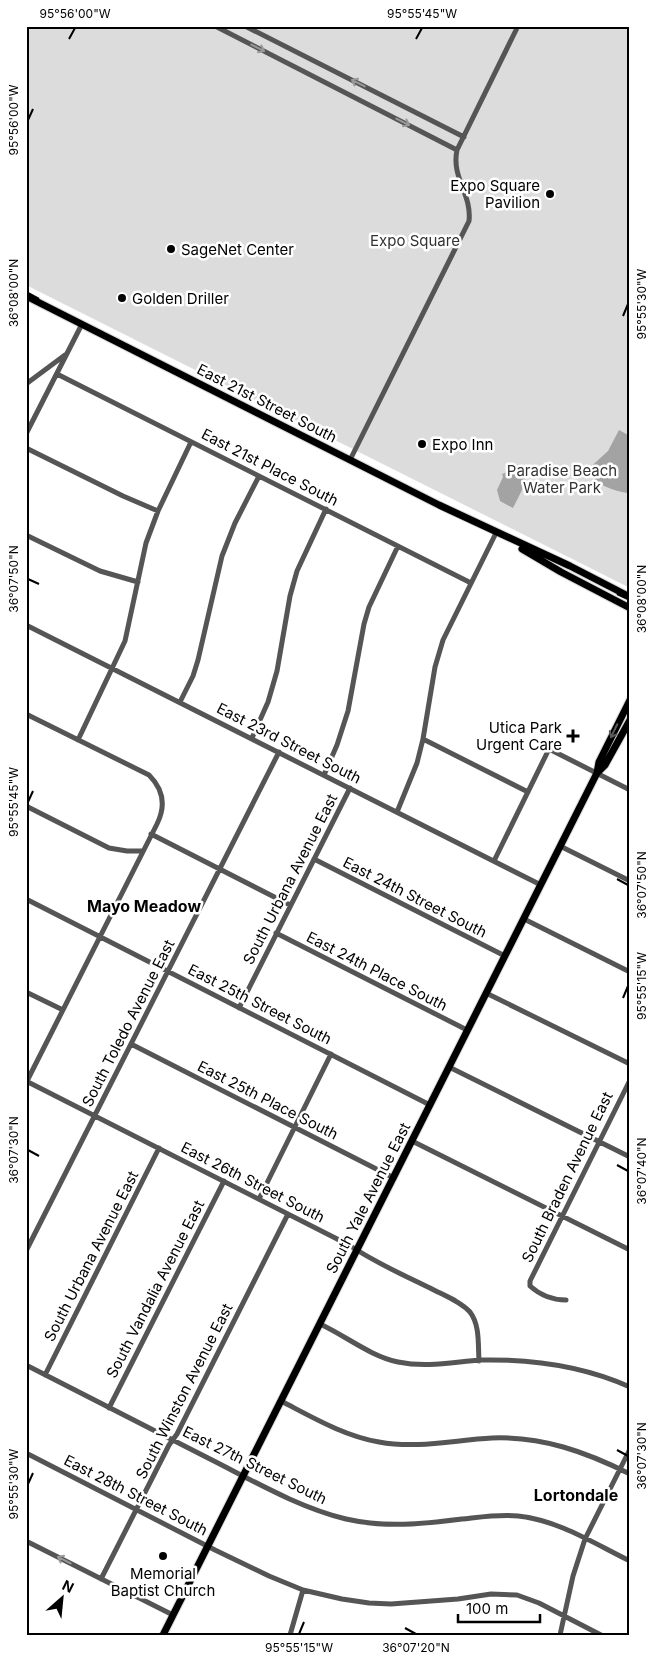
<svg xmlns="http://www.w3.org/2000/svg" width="656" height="1661" font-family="Inter,sans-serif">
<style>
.green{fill:#dcdcdc}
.water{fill:#a3a3a3}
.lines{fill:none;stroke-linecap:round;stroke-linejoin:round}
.major-casing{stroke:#dbdbdb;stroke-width:9}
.minor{stroke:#555;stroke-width:5}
.major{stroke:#000;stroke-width:7}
.oneway{stroke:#999}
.oneway2{stroke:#595959}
.ticks{fill:none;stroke:#000;stroke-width:2}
.poi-dot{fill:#000;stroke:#fff;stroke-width:2}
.labels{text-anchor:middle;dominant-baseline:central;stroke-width:5;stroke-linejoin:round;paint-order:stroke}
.poi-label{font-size:15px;fill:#000;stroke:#fff;text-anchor:start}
.park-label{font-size:15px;fill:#333;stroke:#fff}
.street-label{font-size:15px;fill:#000;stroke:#fff}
.neighbourhood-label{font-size:16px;font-weight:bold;fill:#000;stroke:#fff}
.neatline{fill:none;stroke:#000;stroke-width:2}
.ticks-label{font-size:12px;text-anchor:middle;fill:#000}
</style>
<rect width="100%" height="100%" fill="#fff"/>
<path class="green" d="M26 26H630V588L26 285Z"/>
<path class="water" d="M619 430 630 436 628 493C611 491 597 484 586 471L608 451Z
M514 463 522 467 526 482 513 508 500 501 497 490 503 477 502 474 505 473 509 464Z"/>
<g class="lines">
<defs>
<path id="major" d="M26 296 439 505 570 566 630 597
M522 549 561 572 630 608
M597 773 605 765 630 720
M163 1635 597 773 599 762 630 700"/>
</defs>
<use href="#major" class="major-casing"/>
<path class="minor" d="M215 26 457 150
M245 26 464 137
M57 374 471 583
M26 384 65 355
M26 434 82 324
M26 448 123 496 158 511
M350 460 469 221C472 194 451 178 457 150L518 26
M26 535 100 571 138 582
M26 625 541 885
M180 702 193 676 198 660 222 556 235 523 259 476
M26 714 149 775C163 789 166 806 157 824L26 1083
M252 738 268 702 277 671 290 596 297 571 326 509
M423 739 528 792
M78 740 125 641 146 543 158 511 191 442
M324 775 337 745 348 711 364 624 369 607 398 546
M26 806 109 848 127 851H143
M397 812 417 763 423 739 435 667 443 640 496 533
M151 834 290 905
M560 846 630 881
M314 859 505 956
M494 861 549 749 630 790
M26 899 430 1105
M524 919 630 972
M276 933 467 1030
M26 992 63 1010
M486 993 630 1064
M239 1008 350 788
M131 1044 394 1178
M449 1067 630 1157
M26 1081 349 1245C374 1262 403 1275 430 1288 443 1295 460 1301 470 1312 480 1325 478 1345 479 1361
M412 1141 630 1250
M259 1199 331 1054
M26 1251 279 752
M566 1300C553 1300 540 1295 530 1286V1281L630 1080
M320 1324C346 1336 370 1356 398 1362 427 1368 453 1362 481 1360 533 1359 583 1366 630 1387
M26 1365C87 1396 148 1427 208 1458 252 1480 297 1507 346 1519 385 1528 423 1524 462 1519 481 1517 500 1514 518 1516 558 1520 595 1544 630 1561
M45 1375 159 1148
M281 1401C312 1417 344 1436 379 1442 417 1449 454 1440 492 1438 542 1436 586 1452 630 1474
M109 1408 224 1181
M26 1453 215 1550 269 1576 303 1590 342 1599 369 1603 391 1604 458 1599 491 1594 517 1595 539 1603 601 1635
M26 1541 173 1615
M101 1579 169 1445 177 1434 288 1214
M290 1635 303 1590
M560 1635 573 1576 585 1539 630 1449"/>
<use href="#major" class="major"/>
</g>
<defs><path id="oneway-shaft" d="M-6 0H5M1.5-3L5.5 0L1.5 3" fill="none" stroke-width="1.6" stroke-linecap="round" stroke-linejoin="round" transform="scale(1.25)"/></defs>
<g class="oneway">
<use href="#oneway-shaft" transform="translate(258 48) rotate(27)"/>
<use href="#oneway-shaft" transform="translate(358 83) rotate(-153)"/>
<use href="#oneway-shaft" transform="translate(403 122) rotate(27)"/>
<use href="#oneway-shaft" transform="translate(64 1560) rotate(-153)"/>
</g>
<use class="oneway2" href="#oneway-shaft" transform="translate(614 731) rotate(116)"/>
<path class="ticks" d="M69 39 75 28M416 39 422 28M28 120 33 109M28 293 39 299M623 316 628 304M28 579 39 584M617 594 628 599M28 802 33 791M617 879 628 885M623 998 628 986M28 1150 39 1156M617 1165 628 1171M617 1450 628 1456M28 1484 33 1473M405 1628 416 1634M299 1634 304 1622"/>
<g class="poi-dot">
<circle cx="550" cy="194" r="5"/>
<circle cx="171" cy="249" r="5"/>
<circle cx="122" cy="298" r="5"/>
<circle cx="422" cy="444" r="5"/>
<path d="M570.5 728.5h5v5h5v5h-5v5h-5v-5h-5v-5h5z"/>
<circle cx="163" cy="1556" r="5"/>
</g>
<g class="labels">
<g class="poi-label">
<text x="540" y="185" text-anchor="end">Expo Square<tspan x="540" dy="17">Pavilion</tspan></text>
<text x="181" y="249">SageNet Center</text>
<text x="132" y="298">Golden Driller</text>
<text x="432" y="444">Expo Inn</text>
<text x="562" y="727" text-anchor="end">Utica Park<tspan x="562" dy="17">Urgent Care</tspan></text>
<text x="163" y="1573" text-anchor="middle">Memorial<tspan x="163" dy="17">Baptist Church</tspan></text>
</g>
<g class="park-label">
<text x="415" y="240">Expo Square</text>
<text x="562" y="470">Paradise Beach<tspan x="562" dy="17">Water Park</tspan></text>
</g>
<g class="street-label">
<text transform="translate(267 403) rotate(27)">East 21st Street South</text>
<text transform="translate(270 467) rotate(27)">East 21st Place South</text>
<text transform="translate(289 743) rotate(27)">East 23rd Street South</text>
<text transform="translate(290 879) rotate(-63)">South Urbana Avenue East</text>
<text transform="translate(415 897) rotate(27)">East 24th Street South</text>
<text transform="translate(377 971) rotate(27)">East 24th Place South</text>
<text transform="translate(260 1004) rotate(27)">East 25th Street South</text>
<text transform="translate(128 1023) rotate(-63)">South Toledo Avenue East</text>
<text transform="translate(268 1100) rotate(27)">East 25th Place South</text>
<text transform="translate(567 1177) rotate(-64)">South Braden Avenue East</text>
<text transform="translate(253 1182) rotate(27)">East 26th Street South</text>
<text transform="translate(368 1198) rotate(-63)">South Yale Avenue East</text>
<text transform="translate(91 1256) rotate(-63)">South Urbana Avenue East</text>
<text transform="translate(155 1289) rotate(-63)">South Vandalia Avenue East</text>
<text transform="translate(184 1391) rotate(-63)">South Winston Avenue East</text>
<text transform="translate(255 1465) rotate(26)">East 27th Street South</text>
<text transform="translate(136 1495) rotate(27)">East 28th Street South</text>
</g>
<g class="neighbourhood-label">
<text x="144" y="906">Mayo Meadow</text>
<text x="576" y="1495">Lortondale</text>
</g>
</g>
<rect width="656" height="1661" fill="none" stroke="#ffffff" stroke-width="55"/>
<g transform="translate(62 1598) rotate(27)" stroke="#ffffff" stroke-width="4" paint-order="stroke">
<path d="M0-4L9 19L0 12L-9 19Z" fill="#000000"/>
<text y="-8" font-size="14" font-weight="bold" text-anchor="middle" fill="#000000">N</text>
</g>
<path d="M458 1614v8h82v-8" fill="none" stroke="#000000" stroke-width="2.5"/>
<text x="466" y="1614" font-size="15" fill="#000000" stroke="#ffffff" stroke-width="4" paint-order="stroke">100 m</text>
<rect x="28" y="28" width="600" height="1606" class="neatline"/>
<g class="ticks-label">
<text x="75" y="18">95°56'00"W</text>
<text x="422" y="18">95°55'45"W</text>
<text transform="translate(14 120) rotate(-90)" y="4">95°56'00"W</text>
<text transform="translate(14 293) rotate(-90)" y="4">36°08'00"N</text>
<text transform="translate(642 304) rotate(-90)" y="4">95°55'30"W</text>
<text transform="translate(14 579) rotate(-90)" y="4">36°07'50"N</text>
<text transform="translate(642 599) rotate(-90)" y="4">36°08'00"N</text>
<text transform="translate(14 802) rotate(-90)" y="4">95°55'45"W</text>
<text transform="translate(642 885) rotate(-90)" y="4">36°07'50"N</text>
<text transform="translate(642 986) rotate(-90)" y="4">95°55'15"W</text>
<text transform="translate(14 1150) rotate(-90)" y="4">36°07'30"N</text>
<text transform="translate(642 1171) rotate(-90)" y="4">36°07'40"N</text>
<text transform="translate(642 1456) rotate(-90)" y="4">36°07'30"N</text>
<text transform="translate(14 1484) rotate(-90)" y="4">95°55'30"W</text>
<text x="299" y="1652">95°55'15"W</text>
<text x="416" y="1652">36°07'20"N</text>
</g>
</svg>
